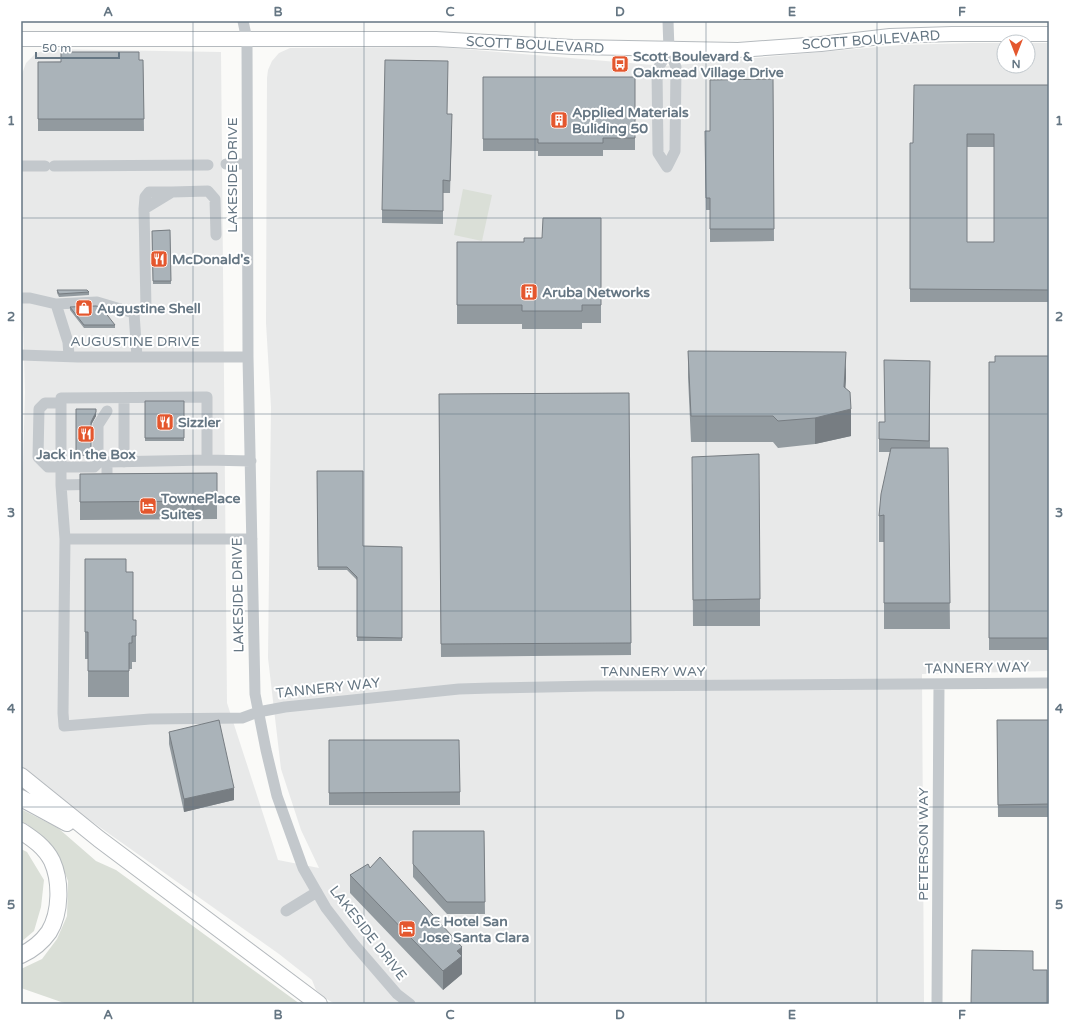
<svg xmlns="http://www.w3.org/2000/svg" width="1070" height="1025" font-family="'Varela Round',sans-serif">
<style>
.built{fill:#e8e9e9}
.green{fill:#dadfd7}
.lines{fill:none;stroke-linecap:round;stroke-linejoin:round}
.major-casing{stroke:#b5babe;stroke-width:16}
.highway-casing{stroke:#b4b9bd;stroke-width:18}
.minor{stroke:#c3c8cc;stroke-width:11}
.major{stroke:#fff;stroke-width:14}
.highway{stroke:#fff;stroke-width:16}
.wall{fill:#929a9f;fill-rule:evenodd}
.shaded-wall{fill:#777d82}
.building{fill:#aab3b9;stroke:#777d82;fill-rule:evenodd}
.grid{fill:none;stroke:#657683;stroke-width:1;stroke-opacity:0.55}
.labels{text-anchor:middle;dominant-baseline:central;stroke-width:4;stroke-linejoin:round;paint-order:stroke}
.street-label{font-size:14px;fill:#657683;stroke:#fff}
.poi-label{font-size:14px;font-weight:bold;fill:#657683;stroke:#fff;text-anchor:start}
.neatline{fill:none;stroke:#657683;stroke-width:1.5}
.grid-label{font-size:13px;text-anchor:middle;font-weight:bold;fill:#657683}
</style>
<rect width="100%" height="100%" fill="#fafaf8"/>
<path class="built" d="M972 43H1004V66H1028V43H1049V671L922 674 924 1004H335L325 998 316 990 312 980 279 954 29 777 21 767V485L23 464 25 392 22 290V74L26 63 35 54 47 49 221 52 227 703 278 860 319 868 301 830 281 769 268 658 271 407 266 323 267 78 268 70 272 61 279 53 290 48 417 47H439L665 66 901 45Z"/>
<path class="green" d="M463 189 492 195 482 241 454 235Z
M21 809 58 828 96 861 116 870 300 1004H67L21 988V969L42 959 57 939 67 916 68 881 56 851 27 824 21 823Z
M21 849 27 852 44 880 41 907 34 931 21 942Z"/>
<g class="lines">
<defs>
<path id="major" d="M21 39H436L573 47 738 50 821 44 890 36 952 34H1049"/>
<path id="highway" d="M21 776 99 839 319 1004
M21 798 67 823
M21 831C33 839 45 847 52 861 61 881 61 912 49 932 42 942 32 950 21 955"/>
</defs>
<use href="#major" class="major-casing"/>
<use href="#highway" class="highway-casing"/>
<path class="minor" d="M243 21 247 40 248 357 255 694 266 750 277 796 303 868 326 908 353 943 397 994 410 1004
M668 21 669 50
M669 50 676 67 675 151 667 167 658 153 657 70Z
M226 164H247
M21 166H45
M54 166 208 165
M144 209 145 197 149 192H172
M21 298H30L56 304 97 302 134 313 137 357
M56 304 68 342 69 356
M146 308 144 209 172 192 208 191 215 199 216 235
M21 355 78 357H248
M61 403H45L39 409 38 457 48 467H94L98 463V425L107 411
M251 461 207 460V397L61 398V485L65 539 63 713 64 726 150 719 242 718 258 712 285 707 459 689 491 688 595 686 1049 683
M124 462V398
M61 485 107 484V462L207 460
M65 539H252
M286 911 317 892
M937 1004 939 684"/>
<use href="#major" class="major"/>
<use href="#highway" class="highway"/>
</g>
<path class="wall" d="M143 60 144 131H38V62Z
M483 77H635V150H603V156H538V151H483Z
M773 79 774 241 710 242V210H706L705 143 710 131Z
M1049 85V302H910V143H913ZM967 147H994V242H967Z
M447 114 452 127 450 193H443V224L382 223V210Z
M601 218V323H582V329H522V324H457V242H524L542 238Z
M170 230 171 284H153L152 231Z
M57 290 89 292V295L59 297 57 293Z
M70 307 115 325V328H84L70 310Z
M688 351 846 378 845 388 851 436 815 444 778 448 773 442H691L688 377Z
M1049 356V650H989V362H995Z
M930 361V448H948L950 629H884V542H879V516L891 452H879V422H885Z
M629 393 631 655 441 657 439 394Z
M145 401H184V441H145Z
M76 409 96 416 91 425V456H76Z
M317 471 363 546 402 547V641H357V580L347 570H318Z
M217 473V519L80 520V474Z
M692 483 760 599V626H693Z
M85 559 126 572 133 620H136V662H132V669H129V697H88V659H85Z
M997 720H1049V817H998Z
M169 732 234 800 184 812 169 744Z
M329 740 460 792V805H329Z
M413 831H484L485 914H447L413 877Z
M370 868 462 974 443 990 350 893V875Z"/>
<path class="shaded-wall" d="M846 352V378L844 411 851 409V436L815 444V418L844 387Z
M96 412V416L91 425V422Z
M234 788V800L184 812V799Z
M462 947V974L443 990V971L457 951Z"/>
<path class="building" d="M61 52H139V60H143L144 119H38V62H61Z
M385 60 448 61 447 114H452L450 181 443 180V211L382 210Z
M483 77H635V138H603V143H538V139H483Z
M773 79 774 229H710V198H706L705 131H710V80Z
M914 85H1049V290L910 289V143H913ZM967 134H994V242H967Z
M543 218H601V305H582V311H522V305H457V242H524V238H542Z
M170 230 171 281H153L152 231Z
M57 290H87L89 292 59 294Z
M96 306 101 307 115 325H84L70 307Z
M688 351 846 352 844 387 850 392 851 409 815 418 778 421 773 416H691Z
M995 356H1049V638H989V362H995Z
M884 360 930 361 929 441 879 439V422H885Z
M629 393 631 643 441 644 439 394Z
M145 401H184V438H145Z
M76 409H96V412L91 422V453H76Z
M891 448H948L950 603H884V515L879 516 881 494Z
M759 454 760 599 693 600 692 457Z
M317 471H363V546L402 547V638L357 637V577L347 567H318Z
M217 473V501L80 502V474Z
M85 559H126V572H133V620H136V636H132V643H129V671H88V632H85Z
M219 720 234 788 184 799 169 732Z
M997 720H1049V804L998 805Z
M329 740H459L460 792 329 793Z
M413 831H484L485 902H447L413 864Z
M380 857 462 947 457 951 462 956 443 971 350 875 368 864 370 868Z
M972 950 1033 951V970H1047V1004H971Z"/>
<path class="grid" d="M193 21V1004M364 21V1004M535 21V1004M706 21V1004M877 21V1004M21 218H1049M21 414H1049M21 611H1049M21 807H1049"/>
<defs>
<symbol id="bus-square" viewBox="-11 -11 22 22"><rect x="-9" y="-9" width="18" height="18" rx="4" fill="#e4572e" stroke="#fff"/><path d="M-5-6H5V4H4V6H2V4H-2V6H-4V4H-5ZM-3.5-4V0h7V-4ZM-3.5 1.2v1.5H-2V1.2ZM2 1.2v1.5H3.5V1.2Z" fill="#fff"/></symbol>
<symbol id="building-square" viewBox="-11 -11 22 22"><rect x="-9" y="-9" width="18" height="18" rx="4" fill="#e4572e" stroke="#fff"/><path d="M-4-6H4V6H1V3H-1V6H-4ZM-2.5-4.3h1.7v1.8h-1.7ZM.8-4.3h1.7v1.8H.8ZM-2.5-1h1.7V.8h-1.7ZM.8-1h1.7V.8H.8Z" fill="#fff"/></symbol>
<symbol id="restaurant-square" viewBox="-11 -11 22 22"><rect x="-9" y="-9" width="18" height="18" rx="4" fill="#e4572e" stroke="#fff"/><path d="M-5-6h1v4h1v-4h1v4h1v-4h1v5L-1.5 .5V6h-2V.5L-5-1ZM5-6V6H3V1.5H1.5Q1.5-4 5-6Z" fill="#fff"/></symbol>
<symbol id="shop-square" viewBox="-11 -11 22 22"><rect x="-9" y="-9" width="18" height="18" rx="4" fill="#e4572e" stroke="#fff"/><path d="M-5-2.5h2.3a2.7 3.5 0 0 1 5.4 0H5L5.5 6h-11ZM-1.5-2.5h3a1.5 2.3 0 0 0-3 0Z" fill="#fff"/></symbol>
<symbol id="hotel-square" viewBox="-11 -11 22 22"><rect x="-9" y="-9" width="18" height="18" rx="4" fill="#e4572e" stroke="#fff"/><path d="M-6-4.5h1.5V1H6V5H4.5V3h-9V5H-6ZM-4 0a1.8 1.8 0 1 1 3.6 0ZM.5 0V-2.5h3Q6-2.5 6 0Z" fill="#fff"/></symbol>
</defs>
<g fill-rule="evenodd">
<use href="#bus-square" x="610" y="54" width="20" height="20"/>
<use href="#building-square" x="549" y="110" width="20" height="20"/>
<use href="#restaurant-square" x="149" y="249" width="20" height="20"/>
<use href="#building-square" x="519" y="282" width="20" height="20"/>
<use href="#shop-square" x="74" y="298" width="20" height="20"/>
<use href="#restaurant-square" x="155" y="412" width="20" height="20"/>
<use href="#restaurant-square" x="76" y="424" width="20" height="20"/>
<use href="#hotel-square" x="138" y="496" width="20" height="20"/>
<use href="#hotel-square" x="397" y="919" width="20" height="20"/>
</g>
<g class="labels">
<g class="street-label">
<text transform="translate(871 40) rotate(-4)">SCOTT BOULEVARD</text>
<text transform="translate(535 45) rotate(3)">SCOTT BOULEVARD</text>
<text transform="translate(232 175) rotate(-90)">LAKESIDE DRIVE</text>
<text x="135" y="341">AUGUSTINE DRIVE</text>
<text transform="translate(238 595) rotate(-91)">LAKESIDE DRIVE</text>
<text transform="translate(977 668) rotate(-1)">TANNERY WAY</text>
<text x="653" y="671">TANNERY WAY</text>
<text transform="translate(328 688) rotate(-6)">TANNERY WAY</text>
<text transform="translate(923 844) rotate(-90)">PETERSON WAY</text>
<text transform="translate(368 933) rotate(52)">LAKESIDE DRIVE</text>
</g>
<g class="poi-label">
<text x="633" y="56">Scott Boulevard &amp;<tspan x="633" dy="16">Oakmead Village Drive</tspan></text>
<text x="572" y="112">Applied Materials<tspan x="572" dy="16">Buliding 50</tspan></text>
<text x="172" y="259">McDonald's</text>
<text x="542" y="292">Aruba Networks</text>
<text x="97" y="308">Augustine Shell</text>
<text x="178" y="422">Sizzler</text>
<text x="86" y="454" text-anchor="middle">Jack in the Box</text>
<text x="161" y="498">TownePlace<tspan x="161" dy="16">Suites</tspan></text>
<text x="420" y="921">AC Hotel San<tspan x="420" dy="16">Jose Santa Clara</tspan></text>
</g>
</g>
<rect width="1070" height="1025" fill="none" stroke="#ffffff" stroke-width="44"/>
<g transform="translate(1016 54) rotate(180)"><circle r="19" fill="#ffffff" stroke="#c1c8cd"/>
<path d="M0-3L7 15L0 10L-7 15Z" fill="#e4572e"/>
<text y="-6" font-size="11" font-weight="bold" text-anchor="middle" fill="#657683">N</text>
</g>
<path d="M36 52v6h83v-6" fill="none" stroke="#657683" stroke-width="2"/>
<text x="42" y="52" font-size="12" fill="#657683" stroke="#ffffff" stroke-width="3" paint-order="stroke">50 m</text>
<rect x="22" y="22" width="1026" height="981" class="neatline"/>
<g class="grid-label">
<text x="108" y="16">A</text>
<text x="278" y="16">B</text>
<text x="450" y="16">C</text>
<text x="620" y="16">D</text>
<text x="792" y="16">E</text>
<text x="962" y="16">F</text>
<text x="11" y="125">1</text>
<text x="1059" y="125">1</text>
<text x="11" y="321">2</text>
<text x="1059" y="321">2</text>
<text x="11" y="517">3</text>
<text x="1059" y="517">3</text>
<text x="11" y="713">4</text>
<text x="1059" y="713">4</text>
<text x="11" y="909">5</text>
<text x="1059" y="909">5</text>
<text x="108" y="1019">A</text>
<text x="278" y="1019">B</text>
<text x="450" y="1019">C</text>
<text x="620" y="1019">D</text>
<text x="792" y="1019">E</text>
<text x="962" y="1019">F</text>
</g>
</svg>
